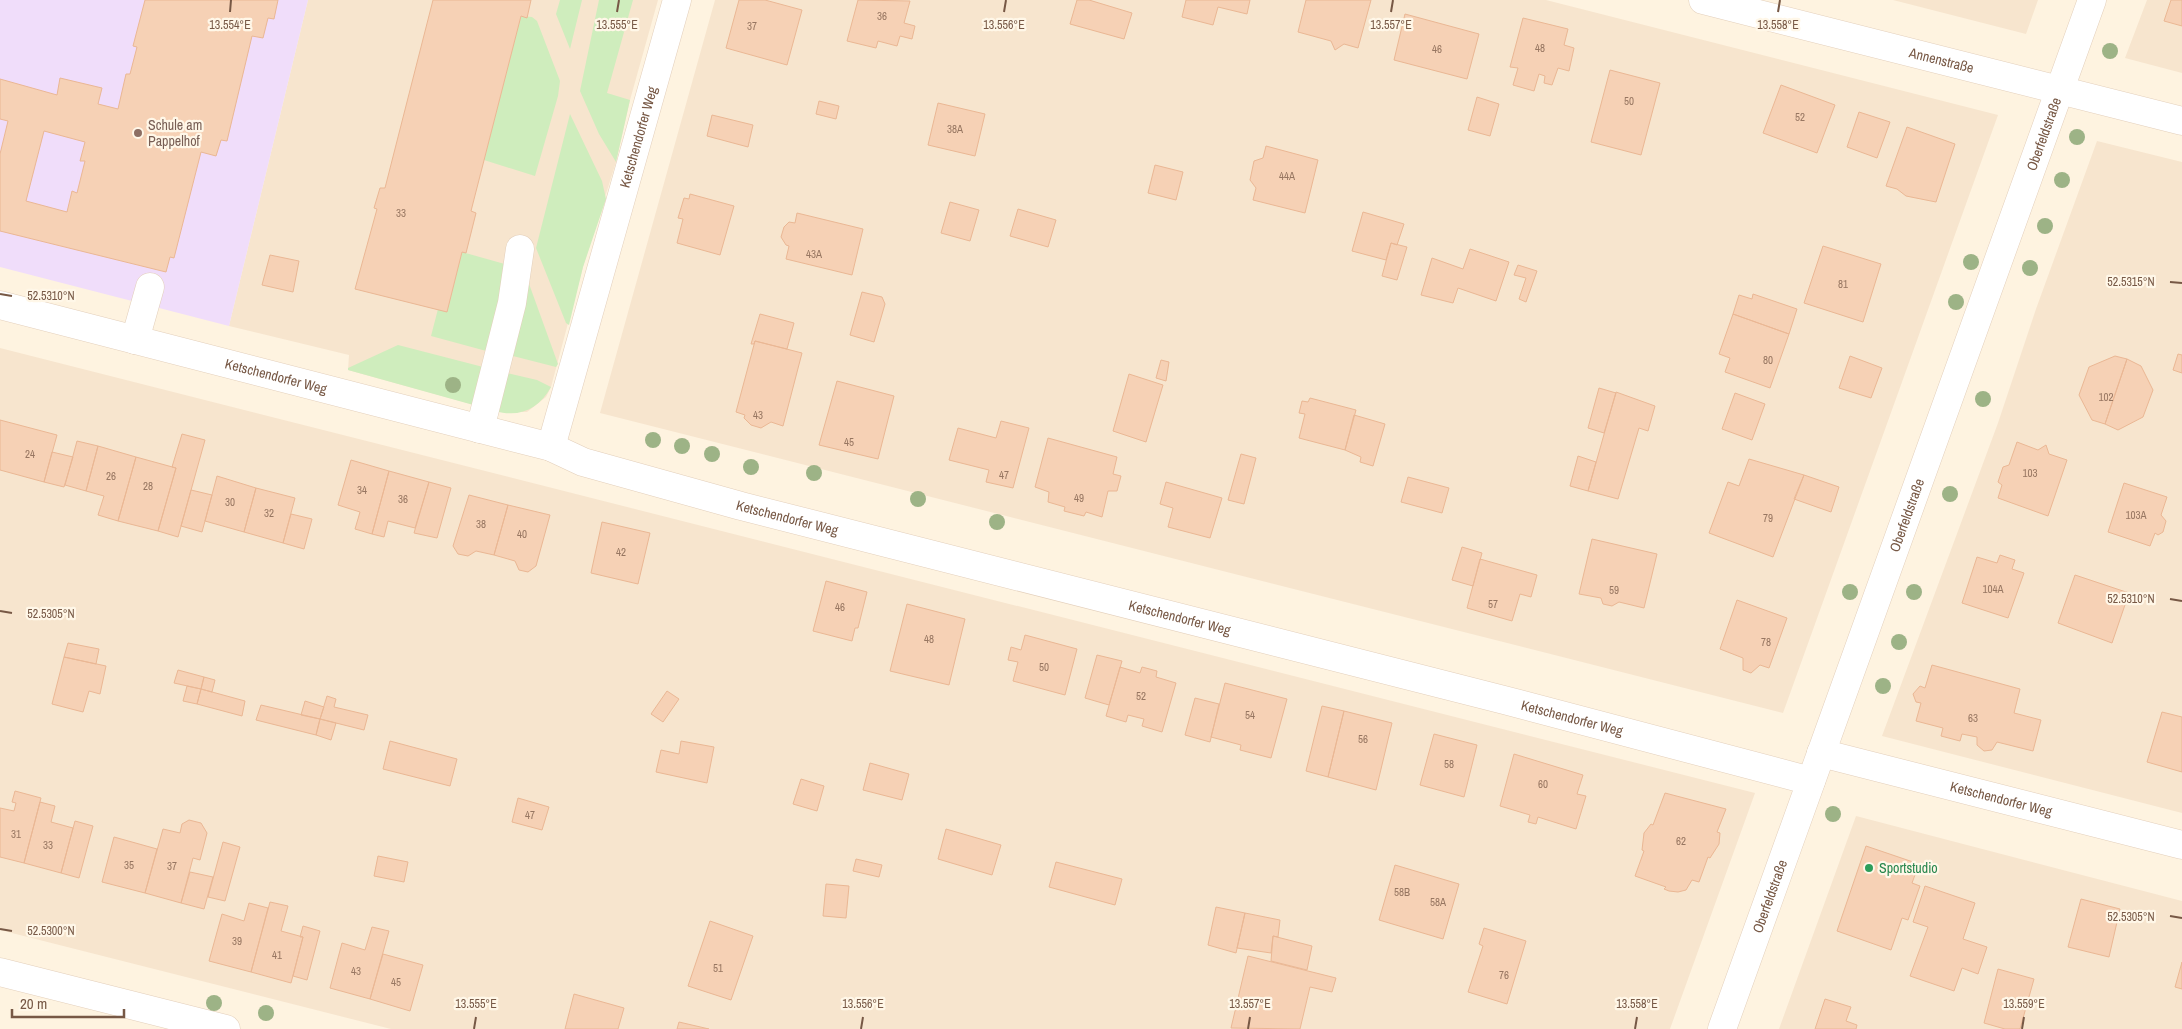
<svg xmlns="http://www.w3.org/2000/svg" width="2182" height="1029" font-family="'Archivo Narrow',sans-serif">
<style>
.residential{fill:#f7e5ce}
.education{fill:#f0ddfa}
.green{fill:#cfedbd}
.building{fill:#f6d1b5;stroke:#eab794;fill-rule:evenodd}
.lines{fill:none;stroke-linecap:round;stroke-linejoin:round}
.minor-casing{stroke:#e3cfbb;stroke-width:29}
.minor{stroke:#fff;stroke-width:28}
.tree{fill:#9db386}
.ticks{fill:none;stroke:#775845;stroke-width:2}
.education-dot{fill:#8d6e63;stroke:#fff7e8;stroke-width:2}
.leisure-dot{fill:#2e9e5b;stroke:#fff7e8;stroke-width:2}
.labels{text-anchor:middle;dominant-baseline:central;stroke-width:4.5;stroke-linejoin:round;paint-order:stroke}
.number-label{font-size:11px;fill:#977661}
.street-label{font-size:14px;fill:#775845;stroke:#fff7e8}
.education-label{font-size:14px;fill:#785e54;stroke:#fff7e8;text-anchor:start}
.leisure-label{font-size:14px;fill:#27864d;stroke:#fff7e8;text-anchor:start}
.ticks-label{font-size:12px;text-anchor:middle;fill:#775845;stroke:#fff7e8;stroke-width:4.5;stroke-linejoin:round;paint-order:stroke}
</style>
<rect width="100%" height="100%" fill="#fef3e0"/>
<path class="residential" d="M308 0H658L630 100 616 162 583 267 551 387 546 397 527 412H500L348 370 349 355 229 326Z
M715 0H1546L1998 115 1783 713 600 413Z
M1893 0H2038L2026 34Z
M2147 0H2182V73L2125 58Z
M2097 141 2182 162V813L1882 736 1998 423 2036 309Z
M0 348 1755 793 1670 1029H391L0 930Z
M1856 816 2182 901V1029H1779Z"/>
<path class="education" d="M0 0H308L229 326 0 267Z"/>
<path class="green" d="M560 0H582L570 49 556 14Z
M599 0H633L607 93 630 100 616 162 599 134 580 91Z
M521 16 532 17 537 21 560 81 558 96 535 176 484 160Z
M570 114 602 181 606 199 583 267 569 325 566 323 536 248Z
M462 252 512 266 490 352 431 336 438 309 447 312Z
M528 281 558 364 556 367 509 355Z
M398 345 487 368 477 406 348 370V368Z
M507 373 537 380 551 387C539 409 520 418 495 411Z"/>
<path class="building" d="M145 0H278L274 19 268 18 263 38 252 36 227 141 221 140 216 156 201 152 174 258 170 257 166 272 0 231V154L8 121 0 119V79L57 95 60 78 102 88 98 104 118 109 126 74H130L137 47 133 46ZM44 131 85 142 80 161H85L77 193 72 191 67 212 26 201Z
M433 0H531L527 18 521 16 471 211 476 213 466 253 462 252 447 312 355 289 377 209 374 208 380 188H385Z
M739 0H765L802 10 787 65 726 48Z
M858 0 910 1 904 23 915 26 912 39 900 36 897 46 878 41 876 48 847 41Z
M1077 0H1089L1132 13 1124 39 1070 24Z
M1186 0H1250L1247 14 1218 7 1213 25 1182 17Z
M1306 0H1371L1358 48 1344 44 1335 50 1331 41 1298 32Z
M2171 0H2182V26L2164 21Z
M1405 14 1479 34 1467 79 1394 60Z
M1523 18 1568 29 1564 45 1574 48 1569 71 1558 68 1552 85 1544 83 1545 76 1539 74 1534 91 1513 85 1518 68 1510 67Z
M1610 70 1660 83 1641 155 1591 142Z
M1781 85 1835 105 1817 153 1763 133Z
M1477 97 1499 104 1490 136 1468 130Z
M819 101 839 106 836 119 816 114Z
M938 103 985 114 975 156 928 145Z
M1859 112 1890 122 1877 158 1847 147Z
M712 115 753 125 748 147 707 136Z
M1907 127 1955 144 1936 202 1906 196 1897 189 1886 186Z
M1266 146 1318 160 1305 213 1253 200 1256 188 1250 180 1254 161 1263 158Z
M1155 165 1183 172 1176 200 1148 193Z
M690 194 734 206 720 255 677 243 683 219 678 218 684 198 689 199Z
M950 202 979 210 970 241 941 233Z
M1018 209 1056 220 1048 247 1010 236Z
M1363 212 1404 224 1397 245 1391 243 1386 260 1352 251Z
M797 213 863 229 852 275 786 259 789 246 786 245 781 237 784 227 789 222 795 223Z
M1391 243 1407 247 1397 280 1382 276Z
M1823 246 1881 264 1863 322 1804 303Z
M1470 249 1509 262 1496 301 1458 288 1453 303 1421 295 1432 258 1463 269Z
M270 255 299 261 293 292 262 285Z
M1518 265 1537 271 1526 302 1519 299 1526 278 1514 275Z
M862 292 882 297 885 304 874 342 850 335Z
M1753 294 1797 309 1789 334 1733 314 1739 295 1752 299Z
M760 314 794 323 787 349 755 341 754 344H751Z
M1733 314 1789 334 1770 388 1725 372 1730 358 1719 354Z
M755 341 802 353 783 426 771 422 761 428 751 425 744 418 745 415 736 412Z
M2178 354 2182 355V373L2173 370Z
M1850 356 1882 368 1871 398 1839 388Z
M2115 356 2127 359 2105 424 2092 420 2079 395 2089 367Z
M2127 359 2141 366 2153 390 2143 417 2118 430 2105 424Z
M1161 360 1169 362 1166 381 1156 378Z
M1129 374 1163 385 1146 442 1113 431Z
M837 381 894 396 878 459 819 445Z
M1599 388 1616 393 1604 433 1588 428Z
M1616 392 1655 406 1648 431 1639 428 1618 499 1588 491Z
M1735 393 1765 404 1752 440 1722 429Z
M1310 398 1356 410 1345 450 1299 438 1305 414 1299 413 1302 401 1308 402Z
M1354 415 1385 424 1373 466 1360 462 1361 457 1345 450Z
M0 420 57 435 44 482 0 470Z
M1001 421 1029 428 1013 488 986 482 989 470 949 460 958 428 996 438Z
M182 434 205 440 178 537 158 531 176 468 172 467Z
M1048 438 1117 457 1113 474 1121 476 1117 491H1108L1102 517 1086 512 1084 516 1064 511 1065 507 1048 502 1049 492 1035 487Z
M77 441 98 446 86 491 65 485Z
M2017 442 2038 450 2046 445 2049 454 2067 460 2048 516 1998 498 2002 485 1998 482 2003 467 2009 465Z
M98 446 136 457 118 521 98 515 104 496 86 491Z
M52 452 73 457 64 487 44 482Z
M1241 454 1256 458 1244 504 1228 500Z
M1578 456 1596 462 1588 491 1570 486Z
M136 457 176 468 158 531 118 521Z
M1749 459 1804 475 1773 557 1709 533 1728 482 1739 486Z
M351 460 389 471 372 534 355 529 360 512 338 505Z
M389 471 429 482 415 528 388 521 384 537 372 534Z
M1804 475 1839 487 1831 512 1794 499Z
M217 476 256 488 244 532 205 521Z
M1408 477 1449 488 1442 513 1401 502Z
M429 482 451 488 437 538 414 533Z
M1166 482 1222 498 1210 538 1168 527 1173 508 1160 504Z
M2124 483 2167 497 2161 515 2166 521 2163 532 2158 535 2155 533 2150 546 2108 532Z
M256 488 295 498 283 543 244 532Z
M191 490 212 495 202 532 181 526Z
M469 495 508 505 494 555 476 551 468 556 458 554 453 546Z
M508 505 550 515 536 566 528 572 519 570 515 561 494 555Z
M291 514 312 519 304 549 283 543Z
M602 522 650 533 638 584 591 573Z
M1592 539 1657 554 1644 608 1619 602 1612 606 1603 604 1601 598 1579 594Z
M1462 547 1482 553 1473 586 1452 580Z
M2000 555 2015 560 2012 569 2024 573 2008 618 1962 603 1977 557 1997 563Z
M1480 559 1537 575 1531 597 1520 594 1512 621 1467 608Z
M2075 575 2129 593 2112 643 2058 623Z
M826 581 867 592 858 628H855L852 641 813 631Z
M1737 600 1787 618 1769 668 1760 665 1751 673 1743 670V658L1720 649Z
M907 604 965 619 949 685 890 671Z
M1025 635 1077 649 1065 695 1013 681 1018 662 1008 660 1011 647 1021 650Z
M68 643 99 649 96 664 64 657Z
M1097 655 1122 661 1109 705 1085 698Z
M64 657 106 666 100 694 89 691 83 712 52 704Z
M1932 665 2020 689 2014 713 2041 720 2033 751 1997 742 1992 750 1984 751 1977 745V737L1962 734 1960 741 1941 736 1943 728 1916 721 1921 703 1916 702 1913 694 1920 686 1925 688Z
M1120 667 1140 673 1142 667 1157 671 1156 677 1176 683 1162 732 1142 726 1144 719 1128 715 1126 722 1106 716Z
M178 670 204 677 201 689 174 683Z
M204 677 215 680 212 692 201 689Z
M1225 683 1287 699 1271 758 1240 750 1241 745 1211 737Z
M187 686 201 689 197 704 183 701Z
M201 689 245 701 242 716 197 704Z
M667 691 679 699 663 722 651 714Z
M327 696 336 699 334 707 368 715 364 730 320 719Z
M1195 698 1219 704 1210 742 1185 735Z
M305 701 324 707 320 719 301 715Z
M261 705 320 719 316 735 256 720Z
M1322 706 1344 711 1328 777 1306 771Z
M1344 711 1392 723 1376 790 1328 777Z
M2162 712 2182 717V772L2147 762Z
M320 719 336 723 331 740 316 735Z
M1434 734 1477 745 1464 797 1420 785Z
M390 741 457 759 450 786 383 769Z
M681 741 714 747 707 783 656 772 661 750 679 754Z
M1514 754 1583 775 1577 794 1586 796 1576 829 1538 817 1536 824 1528 822 1530 815 1500 806Z
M870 763 909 774 902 800 863 790Z
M801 779 824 786 817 811 793 804Z
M15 791 41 798 24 863 0 857V808L14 811 16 803 12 802Z
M1665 793 1726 809 1717 832 1720 833 1719 844 1710 858 1708 857 1699 882 1692 880 1686 890 1678 892 1669 891 1664 889 1666 887 1635 876 1644 851 1642 850 1644 833 1651 824 1653 825Z
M518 798 549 807 542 830 512 822Z
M40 802 55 806 51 822 73 828 61 873 24 863Z
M189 820 201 823 207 833 200 860 193 858 181 903 145 893 163 829 180 833 182 824Z
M75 821 93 826 79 878 61 873Z
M946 829 1001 845 992 875 938 859Z
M114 837 157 849 145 893 102 882Z
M223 842 240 847 225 901 208 897Z
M1866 846 1919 864 1912 883 1920 886 1908 920 1902 918 1891 950 1837 931Z
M378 856 408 862 404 882 374 876Z
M856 859 882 865 879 877 853 871Z
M1056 862 1122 879 1115 905 1049 887Z
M1395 865 1459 884 1443 939 1379 920Z
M190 872 213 877 204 909 181 903Z
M826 884 849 886 846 918 823 916Z
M1925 886 1975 903 1963 939 1987 947 1978 974 1962 968 1954 991 1910 976 1928 927 1913 922Z
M2081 899 2120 909 2109 957 2068 947Z
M270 902 288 906 281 931 303 937 291 983 251 972Z
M249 903 268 908 251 972 209 961 222 914 244 921Z
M1216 907 1245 913 1236 953 1208 945Z
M1245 913 1280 920 1278 937 1273 936 1271 953 1237 948Z
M710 921 753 936 731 1000 688 986Z
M303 926 320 931 307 980 293 976 303 937H300Z
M372 927 389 931 370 999 330 988 342 943 365 950Z
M1484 928 1526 941 1507 1004 1468 992 1483 946 1479 944Z
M1273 936 1312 946 1307 970 1271 961Z
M383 954 423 965 410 1011 370 999Z
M1248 956 1336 978 1332 992 1310 987 1300 1029 1231 1028Z
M2182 962V989L2175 987Z
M1998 969 2034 979 2020 1029H2005L1984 1023Z
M574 994 624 1008 618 1029H565Z
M1825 999 1851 1007 1846 1021 1857 1025 1856 1029H1815Z
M679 1022 709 1029H677Z"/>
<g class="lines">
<defs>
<g id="minor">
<path id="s1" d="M1703 0 2182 121"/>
<path id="s2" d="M0 305 551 447 583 462 741 506 1504 700 1811 781"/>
<path d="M135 340 150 287"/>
<path d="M480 429 512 303 520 249"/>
<path id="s3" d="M551 447 677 0"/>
<path id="s4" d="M1821 753 2182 845"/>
<path d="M0 972 226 1029"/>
<path id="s5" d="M1722 1029 2092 0"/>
</g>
</defs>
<use href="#minor" class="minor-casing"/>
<use href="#minor" class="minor"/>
</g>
<g class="tree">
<circle cx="2110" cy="51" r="8"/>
<circle cx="2077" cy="137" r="8"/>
<circle cx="2062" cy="180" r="8"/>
<circle cx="2045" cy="226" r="8"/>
<circle cx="1971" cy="262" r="8"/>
<circle cx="2030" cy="268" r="8"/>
<circle cx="1956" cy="302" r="8"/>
<circle cx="453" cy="385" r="8"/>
<circle cx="1983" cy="399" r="8"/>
<circle cx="653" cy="440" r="8"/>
<circle cx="682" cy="446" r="8"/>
<circle cx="712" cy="454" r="8"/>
<circle cx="751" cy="467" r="8"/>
<circle cx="814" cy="473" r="8"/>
<circle cx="1950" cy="494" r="8"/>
<circle cx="918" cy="499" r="8"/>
<circle cx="997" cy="522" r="8"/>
<circle cx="1850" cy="592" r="8"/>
<circle cx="1914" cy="592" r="8"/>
<circle cx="1899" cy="642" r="8"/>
<circle cx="1883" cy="686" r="8"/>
<circle cx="1833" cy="814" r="8"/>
<circle cx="214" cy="1003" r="8"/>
<circle cx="266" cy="1013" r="8"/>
</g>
<path class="ticks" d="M230 12 231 0M617 12 619 0M1004 12 1006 0M1391 12 1393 0M1778 12 1780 0M2170 282 2182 283M0 294 12 296M2170 599 2182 601M0 611 12 613M2170 916 2182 918M0 929 12 931M474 1029 476 1017M861 1029 863 1017M1248 1029 1250 1017M1635 1029 1637 1017M2022 1029 2024 1017"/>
<circle class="education-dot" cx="138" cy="133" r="5"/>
<circle class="leisure-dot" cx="1869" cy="868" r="5"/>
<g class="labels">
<g class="number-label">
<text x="882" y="16">36</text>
<text x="752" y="26">37</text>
<text x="1540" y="48">48</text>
<text x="1437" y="49">46</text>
<text x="1629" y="101">50</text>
<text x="1800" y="117">52</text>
<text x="955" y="129">38A</text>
<text x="1287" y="176">44A</text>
<text x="401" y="213">33</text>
<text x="814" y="254">43A</text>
<text x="1843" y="284">81</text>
<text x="1768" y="360">80</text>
<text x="2106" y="397">102</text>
<text x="758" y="415">43</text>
<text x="849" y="442">45</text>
<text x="30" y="454">24</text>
<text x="2030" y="473">103</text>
<text x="1004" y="475">47</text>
<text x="111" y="476">26</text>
<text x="148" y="486">28</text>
<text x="362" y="490">34</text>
<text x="1079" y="498">49</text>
<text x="403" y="499">36</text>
<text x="230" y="502">30</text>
<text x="269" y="513">32</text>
<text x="2136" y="515">103A</text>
<text x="1768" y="518">79</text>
<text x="481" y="524">38</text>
<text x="522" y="534">40</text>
<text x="621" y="552">42</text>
<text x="1993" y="589">104A</text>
<text x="1614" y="590">59</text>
<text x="1493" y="604">57</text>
<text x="840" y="607">46</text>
<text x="929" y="639">48</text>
<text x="1766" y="642">78</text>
<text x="1044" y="667">50</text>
<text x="1141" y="696">52</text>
<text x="1250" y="715">54</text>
<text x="1973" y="718">63</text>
<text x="1363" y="739">56</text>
<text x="1449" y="764">58</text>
<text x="1543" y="784">60</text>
<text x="530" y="815">47</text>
<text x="16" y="834">31</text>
<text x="1681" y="841">62</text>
<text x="48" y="845">33</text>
<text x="129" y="865">35</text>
<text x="172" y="866">37</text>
<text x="1402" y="892">58B</text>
<text x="1438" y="902">58A</text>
<text x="237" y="941">39</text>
<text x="277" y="955">41</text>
<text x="718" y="968">51</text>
<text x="356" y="971">43</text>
<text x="1504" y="975">76</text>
<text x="396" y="982">45</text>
</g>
<g class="street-label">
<text stroke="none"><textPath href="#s1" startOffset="246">Annenstraße</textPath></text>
<text stroke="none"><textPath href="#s5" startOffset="951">Oberfeldstraße</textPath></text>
<text stroke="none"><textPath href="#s3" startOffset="322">Ketschendorfer Weg</textPath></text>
<text stroke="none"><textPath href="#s2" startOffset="285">Ketschendorfer Weg</textPath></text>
<text stroke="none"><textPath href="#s5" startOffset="546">Oberfeldstraße</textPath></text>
<text stroke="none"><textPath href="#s2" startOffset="816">Ketschendorfer Weg</textPath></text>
<text stroke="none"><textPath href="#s2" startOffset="1221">Ketschendorfer Weg</textPath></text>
<text stroke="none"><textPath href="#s2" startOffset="1626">Ketschendorfer Weg</textPath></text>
<text stroke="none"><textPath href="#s4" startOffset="186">Ketschendorfer Weg</textPath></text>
<text stroke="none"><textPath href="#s5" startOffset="141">Oberfeldstraße</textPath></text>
</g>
<g class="education-label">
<text x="148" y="125">Schule am<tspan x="148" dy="16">Pappelhof</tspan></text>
</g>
<g class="leisure-label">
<text x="1879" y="868">Sportstudio</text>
</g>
</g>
<g class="ticks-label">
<text x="230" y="29">13.554°E</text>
<text x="617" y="29">13.555°E</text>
<text x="1004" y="29">13.556°E</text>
<text x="1391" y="29">13.557°E</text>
<text x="1778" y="29">13.558°E</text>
<text x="2131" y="286">52.5315°N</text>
<text x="51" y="300">52.5310°N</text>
<text x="2131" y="603">52.5310°N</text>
<text x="51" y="618">52.5305°N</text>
<text x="2131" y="921">52.5305°N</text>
<text x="51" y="935">52.5300°N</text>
<text x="476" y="1008">13.555°E</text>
<text x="863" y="1008">13.556°E</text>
<text x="1250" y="1008">13.557°E</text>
<text x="1637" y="1008">13.558°E</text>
<text x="2024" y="1008">13.559°E</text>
</g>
<path d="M12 1009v8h112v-8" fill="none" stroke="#775845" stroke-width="2.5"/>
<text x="20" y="1009" font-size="15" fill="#775845" stroke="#fff7e8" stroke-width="4" paint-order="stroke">20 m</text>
</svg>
